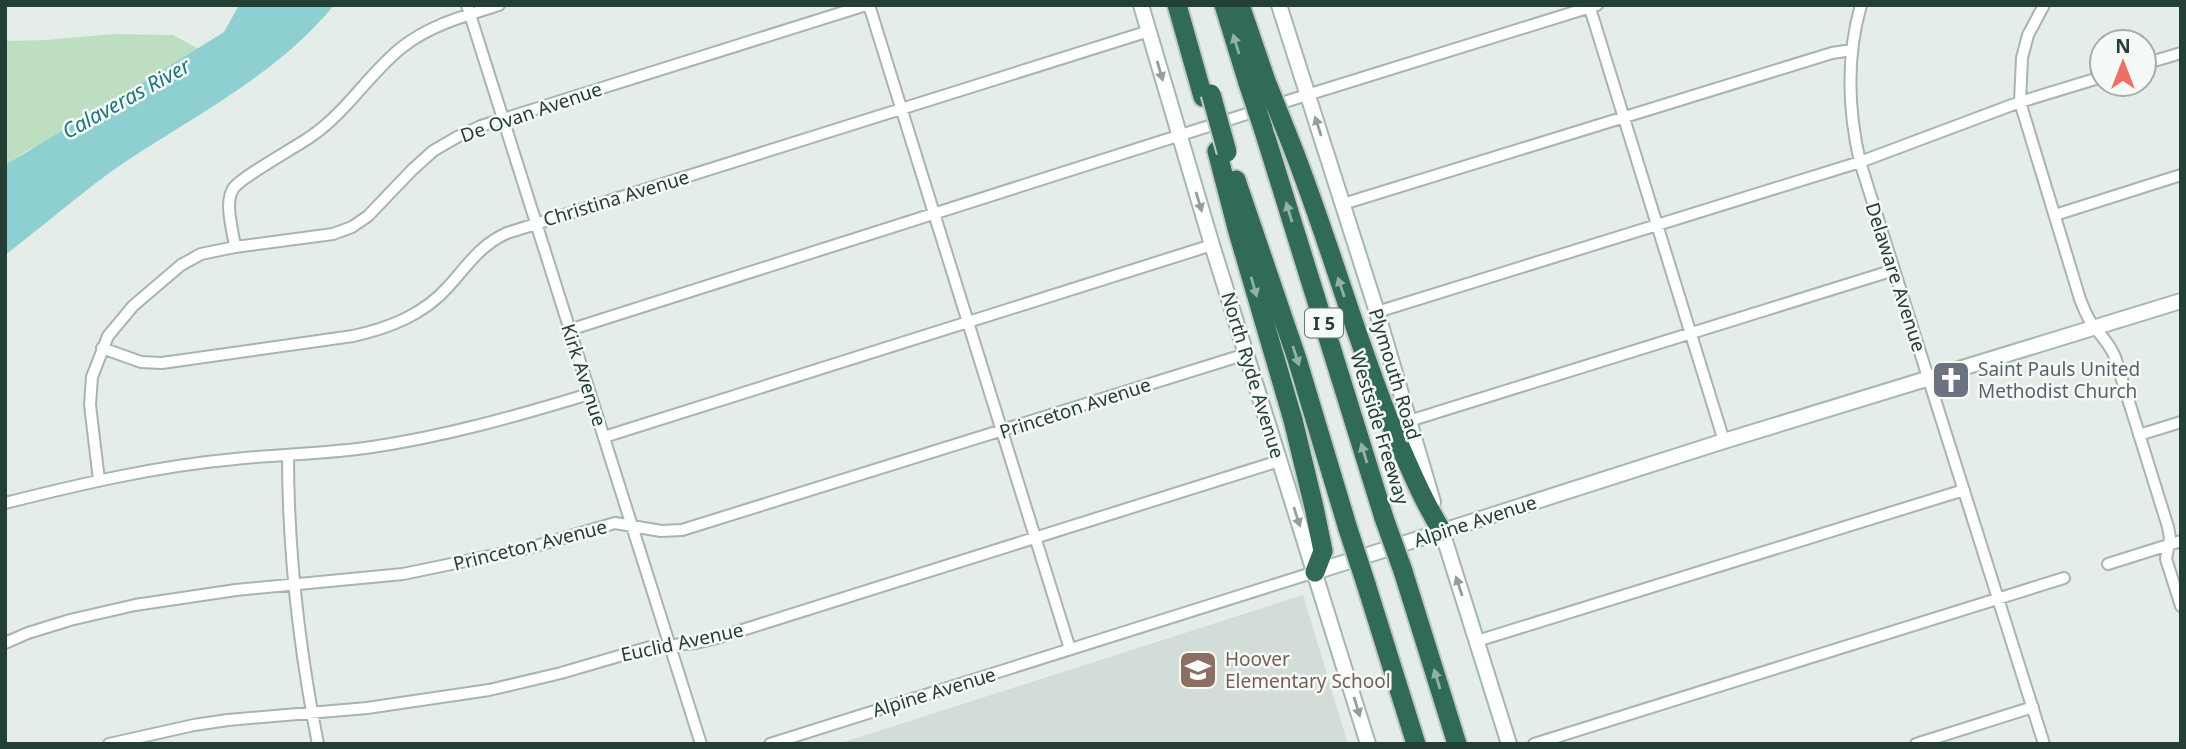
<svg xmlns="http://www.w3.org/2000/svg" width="2186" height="749" font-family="'Noto Sans',sans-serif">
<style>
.built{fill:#d2ddd7}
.green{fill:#bedec2}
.water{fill:#8ed0d1}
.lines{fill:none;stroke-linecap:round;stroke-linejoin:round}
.street-casing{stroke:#a7b5ae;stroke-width:14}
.secondary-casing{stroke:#a3b9ae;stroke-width:18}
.highway-casing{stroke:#c2c9c6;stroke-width:23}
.street{stroke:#fff;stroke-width:10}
.secondary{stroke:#fff;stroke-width:14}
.highway{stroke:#306b57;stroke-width:19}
.highway-bridge-casing{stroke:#c2c9c6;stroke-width:23;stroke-linecap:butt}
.highway-bridge{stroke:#306b57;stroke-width:19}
.oneway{fill:#92b2a7}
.oneway2{fill:#929f9a}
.labels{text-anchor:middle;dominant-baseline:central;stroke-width:5;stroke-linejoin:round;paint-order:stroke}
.shield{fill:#f5faf7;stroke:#63776e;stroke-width:2}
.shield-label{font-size:18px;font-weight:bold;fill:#243f34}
.street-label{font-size:19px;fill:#243f34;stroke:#f5faf7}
.worship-label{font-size:19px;fill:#5b616d;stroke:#f5faf7;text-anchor:start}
.education-label{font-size:19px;fill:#785e54;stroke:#f5faf7;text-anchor:start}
.water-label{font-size:21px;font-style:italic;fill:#1e777a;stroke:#f5faf7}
</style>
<rect width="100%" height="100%" fill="#e4ede8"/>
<path class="built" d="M1303 595 1348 744H838Z"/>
<path class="green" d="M114 34 173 35 199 49 60 136 26 151 5 166V41L46 40Z"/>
<path class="water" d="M239 5H334C280 72 199 113 128 160 86 188 46 224 5 255V165L139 85 224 32Z"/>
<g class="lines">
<defs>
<path id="street" d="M467 5 701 744
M869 5 1070 649
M1589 5 1724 441
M1861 5C1846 57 1848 110 1860 162L2044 744
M2044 5 2028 35 2022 58 2020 102 2080 299C2084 309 2088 321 2096 329 2104 339 2110 345 2115 357L2168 527 2170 538 2166 559 2181 606
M2144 64 2181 53
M1343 204 1832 53 1852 50
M2055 215 2181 175
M235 247C233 231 224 203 233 189 239 178 298 146 313 135 347 111 369 74 401 48 430 25 464 16 499 5
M1377 312 1860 162 2020 102 2102 77
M569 330 1278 104 1597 5
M102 348 141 362 162 363 353 336C389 328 423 315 448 287 467 266 480 245 507 233L1149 31
M1409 421 1894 270
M2139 435 2181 422
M604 437 1212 245
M288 455C288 552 299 648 318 744
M99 480 90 405 92 377 108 336 133 306 181 265 201 254 235 247 333 234 352 227 368 216 412 170 433 151 457 137 481 126 866 5
M5 503C81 484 157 466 235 459 280 454 327 454 372 447 446 436 517 416 589 394
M2108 564 2181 541
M1477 641 1964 490
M5 643 28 633 70 620 135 605 236 590 403 574 529 548 615 523 661 531 682 530 1246 354
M109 744 194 725 228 720 367 708 489 690 561 673 650 647 696 643 717 638 1279 461
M770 744 1315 572
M1534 744 2064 578
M1916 744 2033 707"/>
<path id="secondary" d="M1141 5 1212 245 1368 744
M1279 5 1377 312 1433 502
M1440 525 1509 744
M1315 572 1724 441 2181 301"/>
<path id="highway" d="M1177 5 1203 97
M1224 5 1248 83
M1240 5 1266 81
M1263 128 1384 518
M1286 131C1326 229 1353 332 1393 430 1408 464 1422 499 1442 531
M1217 151 1238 232 1293 420 1314 507 1323 551 1315 572
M1236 180 1297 359 1348 529
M1403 571 1457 744
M1366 584 1416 744"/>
</defs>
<use href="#street" class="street-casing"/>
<use href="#secondary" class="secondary-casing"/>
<use href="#highway" class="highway-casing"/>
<use href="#street" class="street"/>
<use href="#secondary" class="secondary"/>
<use href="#highway" class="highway"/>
<defs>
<path id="highway-bridge" d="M1266 81 1286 131
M1248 83 1263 128
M1211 94 1227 152
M1384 518 1403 571
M1348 529 1366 584"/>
</defs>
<use href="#highway-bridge" class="highway-bridge-casing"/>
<use href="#highway-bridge" class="highway-bridge"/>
</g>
<defs><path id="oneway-solid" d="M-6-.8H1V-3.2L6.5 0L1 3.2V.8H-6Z" transform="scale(1.75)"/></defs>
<g class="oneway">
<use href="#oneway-solid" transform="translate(1236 44) rotate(-107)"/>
<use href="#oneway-solid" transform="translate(1289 212) rotate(-107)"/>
<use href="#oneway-solid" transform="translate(1254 287) rotate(74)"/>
<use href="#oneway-solid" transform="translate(1341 287) rotate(-109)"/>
<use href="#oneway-solid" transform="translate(1296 356) rotate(72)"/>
<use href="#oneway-solid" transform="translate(1364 453) rotate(-107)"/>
<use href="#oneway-solid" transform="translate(1437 679) rotate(-107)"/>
</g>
<g class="oneway2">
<use href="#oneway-solid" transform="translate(1160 71) rotate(74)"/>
<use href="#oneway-solid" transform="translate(1318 126) rotate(-108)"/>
<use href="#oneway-solid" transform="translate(1199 202) rotate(73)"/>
<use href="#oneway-solid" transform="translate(1297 517) rotate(72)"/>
<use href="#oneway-solid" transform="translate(1459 586) rotate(-108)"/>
<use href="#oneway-solid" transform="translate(1357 707) rotate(73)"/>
</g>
<defs>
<symbol id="church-square" viewBox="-11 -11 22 22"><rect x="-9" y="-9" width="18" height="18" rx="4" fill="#6b7280" stroke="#f5faf7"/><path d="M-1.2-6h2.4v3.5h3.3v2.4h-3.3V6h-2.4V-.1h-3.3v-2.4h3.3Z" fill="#fff"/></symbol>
<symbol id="school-square" viewBox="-11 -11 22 22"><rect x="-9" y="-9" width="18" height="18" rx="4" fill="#8d6e63" stroke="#f5faf7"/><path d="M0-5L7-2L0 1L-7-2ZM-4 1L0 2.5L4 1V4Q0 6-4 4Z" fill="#fff"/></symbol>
</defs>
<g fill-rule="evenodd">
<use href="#church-square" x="1929" y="358" width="44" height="44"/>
<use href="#school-square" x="1176" y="648" width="44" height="44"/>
</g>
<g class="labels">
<rect class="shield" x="1305" y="308.5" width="38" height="29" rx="5"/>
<g class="shield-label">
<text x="1324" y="323">I 5</text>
</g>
<g class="street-label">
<text transform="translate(531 112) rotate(-19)">De Ovan Avenue</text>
<text transform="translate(616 198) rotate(-17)">Christina Avenue</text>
<text transform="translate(1896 277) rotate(72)">Delaware Avenue</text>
<text transform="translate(1395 374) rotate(73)">Plymouth Road</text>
<text transform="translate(584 375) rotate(72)">Kirk Avenue</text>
<text transform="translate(1253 375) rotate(73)">North Ryde Avenue</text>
<text transform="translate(1075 408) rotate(-18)">Princeton Avenue</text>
<text transform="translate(1380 428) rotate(73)">Westside Freeway</text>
<text transform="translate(1475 521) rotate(-18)">Alpine Avenue</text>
<text transform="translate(530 545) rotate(-14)">Princeton Avenue</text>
<text transform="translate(682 642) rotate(-12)">Euclid Avenue</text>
<text transform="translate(934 692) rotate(-17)">Alpine Avenue</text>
</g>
<g class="worship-label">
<text x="1978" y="369">Saint Pauls United<tspan x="1978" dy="22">Methodist Church</tspan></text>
</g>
<g class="education-label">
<text x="1225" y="659">Hoover<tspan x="1225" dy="22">Elementary School</tspan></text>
</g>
<g class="water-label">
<text transform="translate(126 98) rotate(-29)">Calaveras River</text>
</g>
</g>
<rect width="2186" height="749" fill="none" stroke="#243f34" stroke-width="14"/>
<g transform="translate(2123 63)"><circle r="33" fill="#f5faf7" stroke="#a1afa9" stroke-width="2"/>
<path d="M0-5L12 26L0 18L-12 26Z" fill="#ef7060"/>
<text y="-10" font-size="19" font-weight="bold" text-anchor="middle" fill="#243f34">N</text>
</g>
</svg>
